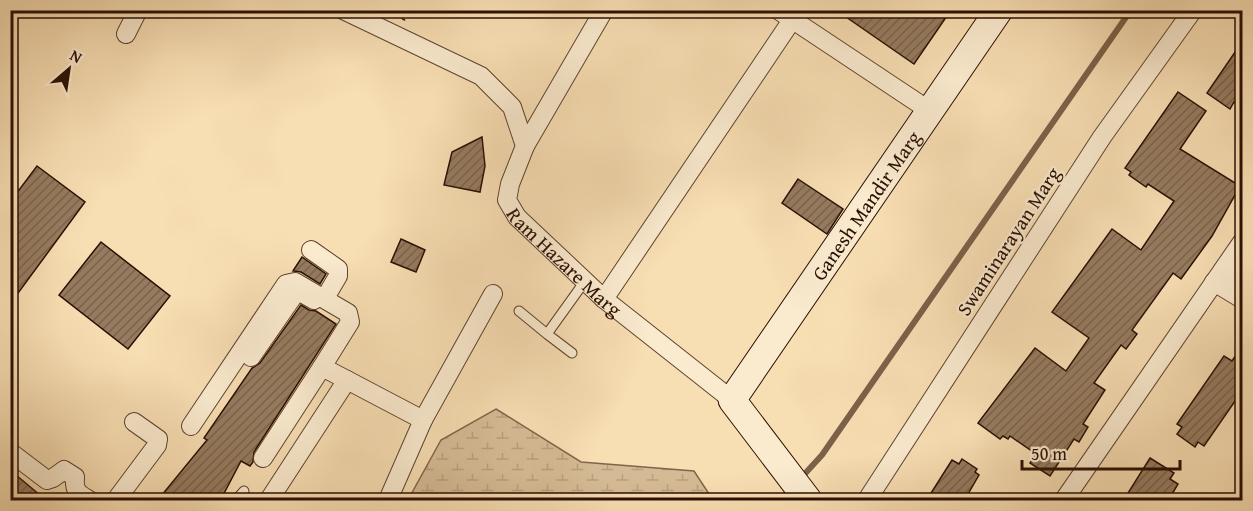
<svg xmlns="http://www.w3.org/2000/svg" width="1253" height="511" font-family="'Gentium Book Plus',serif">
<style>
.wetland{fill:url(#wetland-marsh);stroke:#80654c;stroke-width:1.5}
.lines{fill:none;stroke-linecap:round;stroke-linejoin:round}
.stream{stroke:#7c6149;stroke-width:6}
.building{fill:url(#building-hatch);stroke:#2a0f03;stroke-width:1.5}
.lane-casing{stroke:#5e432f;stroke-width:11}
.street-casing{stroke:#5e432f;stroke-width:20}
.secondary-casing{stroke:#2a0f03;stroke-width:29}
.path{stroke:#2a0f03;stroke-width:4;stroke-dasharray:1.5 3;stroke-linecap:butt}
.lane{stroke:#faeace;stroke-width:9}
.street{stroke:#faeace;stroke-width:18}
.secondary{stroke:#faeace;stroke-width:27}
.labels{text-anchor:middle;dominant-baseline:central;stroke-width:4.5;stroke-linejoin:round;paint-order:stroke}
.street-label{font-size:20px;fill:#2a0f03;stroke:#faeace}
</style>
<defs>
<pattern id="wetland-marsh" width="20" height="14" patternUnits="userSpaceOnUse" patternTransform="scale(1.5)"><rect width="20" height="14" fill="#d5bb95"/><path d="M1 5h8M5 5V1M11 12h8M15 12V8" fill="none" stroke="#b7a07f"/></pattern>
<pattern id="building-hatch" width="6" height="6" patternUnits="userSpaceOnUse" patternTransform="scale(1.5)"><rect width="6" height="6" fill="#957b5f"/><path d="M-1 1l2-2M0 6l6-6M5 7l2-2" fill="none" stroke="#7a634c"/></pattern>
</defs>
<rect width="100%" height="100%" fill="#f8deb3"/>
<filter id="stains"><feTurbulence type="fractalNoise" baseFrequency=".00333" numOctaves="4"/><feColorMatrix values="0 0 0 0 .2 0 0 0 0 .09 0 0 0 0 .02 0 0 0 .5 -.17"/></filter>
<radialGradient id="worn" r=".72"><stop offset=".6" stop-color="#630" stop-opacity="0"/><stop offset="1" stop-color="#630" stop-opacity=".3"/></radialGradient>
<path class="wetland" d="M496 409 581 462 694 471 713 500H408L441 440Z"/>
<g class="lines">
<path class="stream" d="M801 478 822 455 1131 10
M780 500 790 490"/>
</g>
<path class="building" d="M836 10H951L914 64Z
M1242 42V107L1234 102 1230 109 1207 93Z
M1178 92 1206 111 1180 149 1240 186 1212 236 1181 279 1173 273 1132 330 1137 334 1126 349 1121 345 1094 383 1105 390 1083 424 1088 427 1079 442 1074 439 1050 476 1030 463 1036 454 1010 436 1008 439 1003 436 1000 439 978 423 1035 348 1066 371 1089 338 1052 312 1112 229 1141 250 1174 201 1148 184 1146 187 1129 175 1131 172 1125 168Z
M482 137 485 166 480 192 444 185 452 152Z
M37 166 85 202 10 304V202Z
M798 179 843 209 827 234 782 203Z
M401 239 425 250 416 272 391 262Z
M101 242 170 296 128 349 59 295Z
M302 257 326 274 320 284 301 272 293 271Z
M301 305 309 310 316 311 336 324 254 452 253 462 250 466 241 461 220 501H157L207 440 204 438 252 368 260 363Z
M1242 346V391L1204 446 1198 442 1195 447 1177 434 1182 427 1177 424 1224 356 1232 361Z
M1150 458 1174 473 1170 479 1178 484 1168 501H1123Z
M962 459 977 469 975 472 979 475 964 501H926L952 460 959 464Z
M10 470 47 501H10Z"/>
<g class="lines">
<defs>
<path id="lane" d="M519 311 547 334 585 281
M547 334 572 353
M236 500 244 491"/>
<g id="street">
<path id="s1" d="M343 10 481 76 512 107 525 146 510 184 507 200 517 217 604 299 732 400"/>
<path d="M778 10 930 111"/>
<path d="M126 34 138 10"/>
<path d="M525 146 604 10"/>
<path d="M311 250 338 269V276L325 298"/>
<path d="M1223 270 1242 283"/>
<path d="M1214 282 1242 299"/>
<path d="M604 299 792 20"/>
<path d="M251 357 294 295 300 292 314 300"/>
<path d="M191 426 286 284 295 282 348 313 350 322 322 367 347 380"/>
<path d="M10 452 47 480 53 478 64 470 75 477C74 491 77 493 89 500"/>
<path d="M263 458 322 367"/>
<path d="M116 500 157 445 158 439 134 422"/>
<path d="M269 500 347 380 423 420 493 294"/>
<path d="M388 500 423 420"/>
<path d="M867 500 1102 137 1193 10"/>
<path d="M1064 500 1242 242"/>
</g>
<g id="secondary">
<path id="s2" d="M808 500 732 400 999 10"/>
</g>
</defs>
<use href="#lane" class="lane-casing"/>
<use href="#street" class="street-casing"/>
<use href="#secondary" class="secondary-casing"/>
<path class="path" d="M403 20 409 10"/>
<use href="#lane" class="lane"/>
<use href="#street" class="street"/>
<use href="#secondary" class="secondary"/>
</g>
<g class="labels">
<g class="street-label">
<text stroke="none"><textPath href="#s2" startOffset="362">Ganesh Mandir Marg</textPath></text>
<text transform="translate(1008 241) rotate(-57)">Swaminarayan Marg</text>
<text stroke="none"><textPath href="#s1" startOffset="380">Ram Hazare Marg</textPath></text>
</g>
</g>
<rect width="1253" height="511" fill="none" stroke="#f8deb3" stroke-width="36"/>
<rect x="12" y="12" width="1229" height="487" fill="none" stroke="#2a0f03" stroke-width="3"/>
<rect x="18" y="18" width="1217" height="475" fill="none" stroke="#2a0f03" stroke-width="1.5"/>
<g transform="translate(69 69) rotate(29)" stroke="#faeace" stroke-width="4.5" paint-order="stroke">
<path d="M0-4.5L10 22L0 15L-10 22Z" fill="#2a0f03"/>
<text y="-9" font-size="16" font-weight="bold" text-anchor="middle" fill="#2a0f03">N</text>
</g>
<path d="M1022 460v9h158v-9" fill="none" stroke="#2a0f03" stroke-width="3"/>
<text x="1031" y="460" font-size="18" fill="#2a0f03" stroke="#faeace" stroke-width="4.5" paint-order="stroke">50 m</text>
<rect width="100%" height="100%" filter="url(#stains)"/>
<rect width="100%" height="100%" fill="url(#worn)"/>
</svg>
